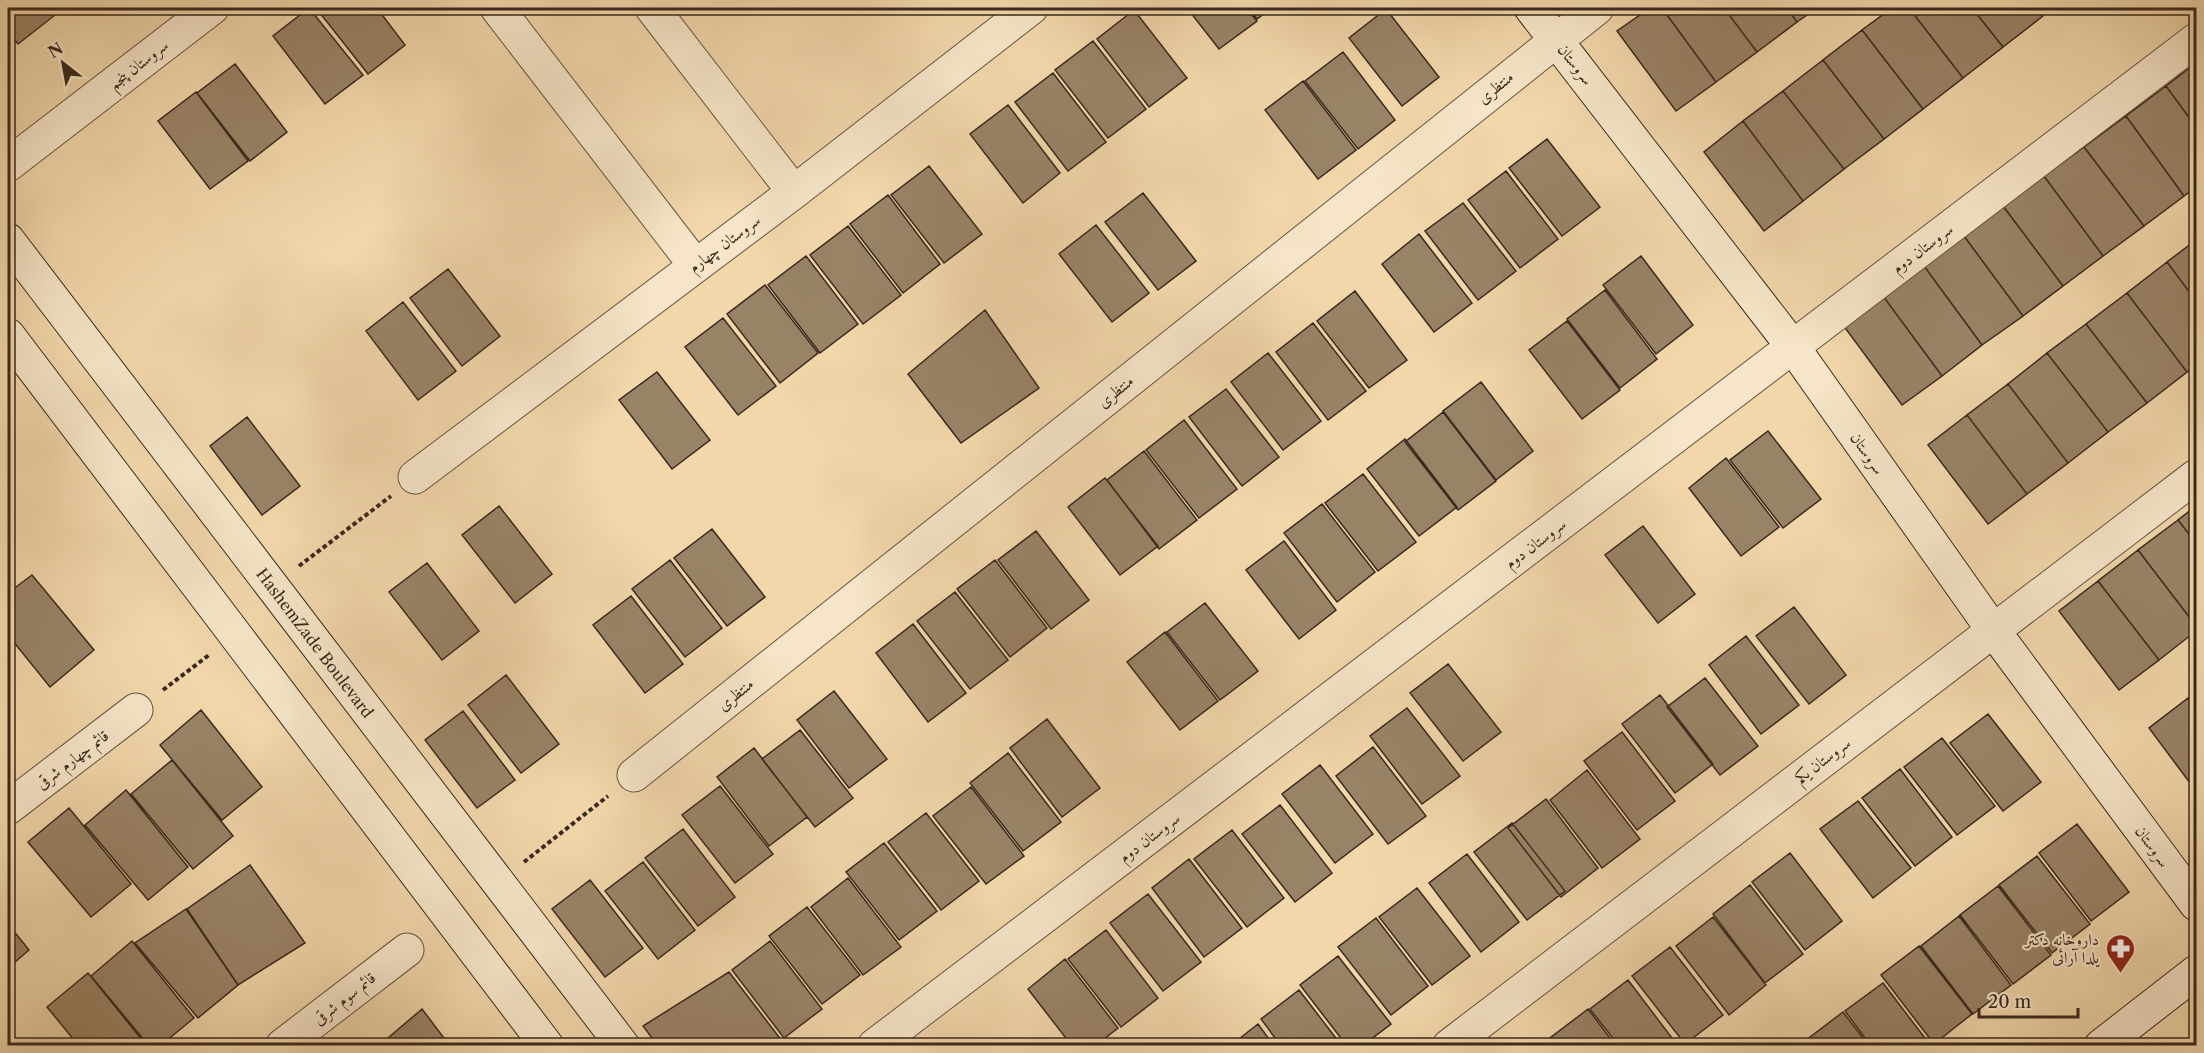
<svg xmlns="http://www.w3.org/2000/svg" width="2204" height="1053" font-family="'Libre Caslon Text',Amiri,serif">
<style>
.building{fill:#998367;stroke:#3a291e;stroke-width:1.5}
.lines{fill:none;stroke-linecap:round;stroke-linejoin:round}
.street-casing{stroke:#685441;stroke-width:35}
.secondary-casing{stroke:#3a291e;stroke-width:35}
.path{stroke:#3a291e;stroke-width:4;stroke-dasharray:4.5 3;stroke-linecap:butt}
.street{stroke:#f6e5c8;stroke-width:33}
.secondary{stroke:#f6e5c8;stroke-width:33}
.labels{text-anchor:middle;dominant-baseline:central;stroke-width:4.5;stroke-linejoin:round;paint-order:stroke}
.street-label{font-size:16px;fill:#3a291e;stroke:#f6e5c8}
.poi-label{font-size:16px;fill:#3a291e;stroke:#f6e5c8;text-anchor:end}
</style>
<rect width="100%" height="100%" fill="#f1d7aa"/>
<filter id="stains"><feTurbulence type="fractalNoise" baseFrequency=".00333" numOctaves="4"/><feColorMatrix values="0 0 0 0 .2 0 0 0 0 .09 0 0 0 0 .02 0 0 0 .5 -.17"/></filter>
<radialGradient id="worn" r=".72"><stop offset=".6" stop-color="#630" stop-opacity="0"/><stop offset="1" stop-color="#630" stop-opacity=".3"/></radialGradient>
<path class="building" d="M8 8H49L55 15 18 44 8 31Z
M309 8 363 75 325 104 273 36Z
M316 8H377L405 45 368 74Z
M1187 8H1246L1257 21 1219 49Z
M1248 8H1272L1257 19Z
M1650 8H1662L1716 82 1676 111 1617 31Z
M1662 8H1724L1757 52 1716 82Z
M1724 8H1787L1797 22 1757 52Z
M1787 8H1817L1797 22Z
M1892 8H1909L1963 78 1923 109 1862 30Z
M1909 8H1972L2003 47 1963 78Z
M1972 8H2036L2043 16 2003 47Z
M1386 9 1439 77 1402 106 1349 38Z
M1134 10 1187 78 1149 107 1097 39Z
M1862 30 1923 109 1884 139 1823 60Z
M1093 41 1146 109 1108 138 1055 70Z
M1343 52 1395 120 1358 149 1305 81Z
M1823 60 1884 139 1844 169 1783 91Z
M2196 63V127L2166 86Z
M235 64 287 132 250 161 197 93Z
M1053 73 1106 142 1068 171 1015 102Z
M1303 81 1356 150 1318 179 1265 110Z
M2166 86 2196 127V187L2184 196 2126 116Z
M1783 91 1844 169 1803 201 1743 121Z
M196 92 248 161 210 189 158 121Z
M1008 105 1060 173 1023 203 970 134Z
M2126 116 2184 196 2144 226 2084 147Z
M1743 121 1803 201 1764 231 1704 152Z
M1547 139 1600 207 1562 236 1509 168Z
M2084 147 2144 226 2103 256 2044 176Z
M929 166 982 234 944 263 891 195Z
M1506 171 1558 239 1520 268 1468 200Z
M2044 176 2103 256 2063 286 2003 206Z
M1143 193 1196 261 1158 290 1105 222Z
M888 195 940 264 903 293 850 224Z
M1463 203 1516 271 1478 300 1425 231Z
M2003 206 2063 286 2023 316 1964 236Z
M1096 225 1149 293 1112 322 1059 254Z
M848 226 901 295 863 324 810 255Z
M1419 234 1472 303 1434 332 1382 264Z
M1964 236 2023 316 1982 345 1924 266Z
M2196 240V301L2167 262Z
M806 256 858 324 820 353 768 285Z
M1641 256 1693 325 1656 354 1603 285Z
M2167 262 2196 301V365L2187 372 2127 293Z
M1924 266 1982 345 1942 376 1883 296Z
M448 269 500 336 462 366 410 298Z
M765 285 818 353 780 383 727 314Z
M1605 290 1657 359 1620 388 1567 319Z
M1355 291 1407 360 1369 388 1317 321Z
M2127 293 2187 372 2147 403 2086 324Z
M1883 296 1942 376 1902 405 1843 325Z
M403 302 456 371 418 400 366 331Z
M985 310 1039 388 961 443 908 374Z
M723 318 776 386 738 415 685 347Z
M1567 321 1620 390 1582 419 1529 350Z
M1313 323 1366 391 1328 420 1276 352Z
M2086 324 2147 403 2108 432 2047 353Z
M1268 353 1321 421 1283 450 1231 382Z
M2047 353 2108 432 2068 463 2008 384Z
M657 372 710 440 672 469 619 400Z
M1481 382 1533 451 1496 480 1443 411Z
M2008 384 2068 463 2027 494 1967 415Z
M1226 389 1279 457 1242 486 1189 417Z
M1443 412 1496 481 1458 510 1405 442Z
M1967 415 2027 494 1988 524 1928 445Z
M247 417 300 486 262 515 210 446Z
M1184 420 1237 489 1199 518 1146 450Z
M1768 431 1821 499 1783 528 1730 460Z
M1405 439 1457 507 1419 536 1367 469Z
M1144 451 1197 520 1159 549 1107 480Z
M1726 458 1779 527 1741 556 1689 488Z
M1363 474 1416 542 1378 571 1325 503Z
M1105 478 1158 546 1120 575 1068 507Z
M1322 504 1375 572 1337 602 1284 533Z
M499 506 552 574 515 603 462 535Z
M2196 506V543L2178 520Z
M2178 520 2196 543V626L2138 550Z
M1643 526 1695 594 1658 623 1605 555Z
M712 529 765 597 727 626 674 558Z
M1036 531 1089 600 1051 629 998 560Z
M1284 541 1336 610 1299 639 1246 570Z
M2138 550 2196 626V631L2159 660 2098 581Z
M670 560 722 628 685 657 632 589Z
M995 560 1047 628 1010 657 957 589Z
M427 563 479 631 442 660 389 592Z
M32 575 94 650 50 687 8 635V593Z
M2098 581 2159 660 2119 690 2059 611Z
M955 592 1008 660 970 689 917 621Z
M631 596 683 664 645 693 593 625Z
M1205 603 1258 671 1220 700 1167 632Z
M1794 607 1846 675 1809 704 1756 636Z
M913 624 966 693 928 722 876 653Z
M1165 632 1218 701 1180 730 1127 662Z
M1746 636 1799 705 1761 734 1709 665Z
M1448 664 1501 732 1463 761 1410 693Z
M506 675 559 744 521 773 468 705Z
M1705 678 1758 746 1720 775 1667 707Z
M834 691 887 759 849 788 797 720Z
M1660 695 1713 764 1675 793 1622 724Z
M2188 698 2196 709V791L2149 728Z
M1407 708 1460 776 1422 804 1370 736Z
M201 710 262 787 222 820 160 745Z
M463 711 515 780 477 808 425 740Z
M1988 714 2041 782 2003 811 1950 743Z
M1047 719 1100 788 1062 817 1010 748Z
M800 730 853 798 815 827 762 759Z
M1622 732 1675 801 1637 830 1584 761Z
M1942 738 1995 806 1957 835 1904 767Z
M1373 747 1426 816 1388 844 1336 776Z
M754 748 807 817 769 846 717 777Z
M1008 753 1061 822 1023 851 970 783Z
M172 760 233 836 193 869 131 794Z
M1320 765 1373 834 1335 863 1282 794Z
M1900 769 1952 837 1915 866 1862 798Z
M1587 770 1640 839 1602 868 1550 800Z
M720 786 773 854 735 883 682 815Z
M971 787 1024 856 986 884 933 816Z
M126 790 188 867 148 900 85 825Z
M1546 799 1598 868 1561 897 1508 828Z
M1858 801 1911 868 1873 898 1820 829Z
M1280 805 1332 873 1295 902 1242 834Z
M69 808 131 884 91 917 28 842Z
M926 813 979 881 941 910 888 842Z
M1512 823 1565 891 1527 920 1474 852Z
M2077 824 2129 892 2091 921 2039 853Z
M683 829 735 897 698 926 645 858Z
M1232 830 1284 898 1247 927 1194 859Z
M884 843 937 911 899 940 846 872Z
M1790 853 1842 921 1805 950 1752 882Z
M1467 854 1519 922 1481 952 1429 883Z
M2037 856 2090 924 2052 953 1999 885Z
M1189 859 1242 928 1204 957 1152 888Z
M643 862 695 930 658 959 605 891Z
M250 865 305 943 238 985 187 909Z
M848 878 901 947 863 975 811 907Z
M590 880 643 948 605 977 552 909Z
M1750 885 1803 954 1765 983 1713 914Z
M1998 886 2051 955 2013 984 1960 915Z
M1417 888 1470 956 1432 985 1379 917Z
M1148 894 1201 962 1163 991 1110 923Z
M807 907 860 975 822 1004 769 936Z
M186 909 238 985 198 1018 135 943Z
M1959 916 2011 985 1973 1014 1921 946Z
M1713 917 1766 985 1729 1015 1676 946Z
M1376 918 1428 986 1391 1015 1338 947Z
M8 924 29 950 8 968Z
M1106 930 1158 998 1121 1027 1068 959Z
M132 941 194 1018 160 1046H149L91 976Z
M770 941 822 1009 784 1038 732 970Z
M1919 946 1972 1014 1934 1044 1881 975Z
M1670 947 1723 1015 1685 1044 1632 976Z
M1338 956 1391 1024 1362 1046H1347L1300 985Z
M1065 959 1118 1028 1095 1046H1072L1028 989Z
M729 972 782 1041 776 1046H658L643 1026Z
M88 973 147 1046H79L47 1007Z
M1628 980 1678 1046H1619L1590 1009Z
M1883 983 1931 1046H1871L1845 1011Z
M1299 990 1342 1046H1281L1261 1019Z
M422 1009 450 1046H382L381 1044Z
M1588 1009 1616 1046H1556L1550 1038Z
M1843 1012 1869 1046H1809L1805 1041Z
M1258 1024 1274 1046H1230Z"/>
<g class="lines">
<defs>
<path id="street" d="M497 8 695 265
M652 8 794 192
M8 165 212 8
M415 477 794 192 1031 8
M634 775 1597 8
M8 808 136 710
M282 1046 407 950
M874 1046 2196 40
M1449 1046 2196 476"/>
<path id="secondary" d="M1531 8 1793 347 1993 630 2196 904
M8 240 623 1046
M8 335 547 1046
M2101 1046 2196 972"/>
</defs>
<use href="#street" class="street-casing"/>
<use href="#secondary" class="secondary-casing"/>
<path class="path" d="M299 566 391 496
M163 690 209 655
M524 862 608 796"/>
<use href="#street" class="street"/>
<use href="#secondary" class="secondary"/>
</g>
<defs>
<symbol id="pharmacy-pin" viewBox="-11 -11 22 30"><path d="M0 17L-7.5 6A9.5 9.5 0 1 1 7.5 6Z" fill="#8f2418" stroke="#f6e5c8"/><path d="M-2-6h4v4h4v4h-4v4h-4v-4h-4v-4h4Z" fill="#fff"/></symbol>
</defs>
<g fill-rule="evenodd">
<use href="#pharmacy-pin" x="2104" y="932" width="33" height="45"/>
</g>
<g class="labels">
<g class="street-label">
<text transform="translate(138 64) rotate(-38)">سروستان پنجم</text>
<text transform="translate(1576 64) rotate(52)">سروستان</text>
<text transform="translate(1495 87) rotate(-39)">منتظری</text>
<text transform="translate(724 243) rotate(-37)">سروستان چهارم</text>
<text transform="translate(1922 248) rotate(-37)">سروستان دوم</text>
<text transform="translate(1115 391) rotate(-39)">منتظری</text>
<text transform="translate(1868 453) rotate(55)">سروستان</text>
<text transform="translate(1535 543) rotate(-37)">سروستان دوم</text>
<text transform="translate(315 643) rotate(53)">HashemZade Boulevard</text>
<text transform="translate(735 694) rotate(-39)">منتظری</text>
<text transform="translate(72 759) rotate(-37)">قائم چهارم شرقی</text>
<text transform="translate(1822 760) rotate(-37)">سروستان یکم</text>
<text transform="translate(1149 837) rotate(-37)">سروستان دوم</text>
<text transform="translate(2153 846) rotate(54)">سروستان</text>
<text transform="translate(344 998) rotate(-38)">قائم سوم شرقی</text>
</g>
<g class="poi-label">
<text x="2099" y="939">داروخانه دکتر<tspan x="2099" dy="18">یلدا آرائی</tspan></text>
</g>
</g>
<rect width="2204" height="1053" fill="none" stroke="#f1d7aa" stroke-width="30"/>
<rect x="9" y="9" width="2186" height="1035" fill="none" stroke="#3a291e" stroke-width="3"/>
<rect x="15" y="15" width="2174" height="1023" fill="none" stroke="#3a291e" stroke-width="1.5"/>
<g transform="translate(63 63) rotate(329)" stroke="#f6e5c8" stroke-width="4.5" paint-order="stroke">
<path d="M0-4.5L10 22L0 15L-10 22Z" fill="#3a291e"/>
<text y="-9" font-size="16" font-weight="bold" text-anchor="middle" fill="#3a291e">N</text>
</g>
<path d="M1979 1008v9h99v-9" fill="none" stroke="#3a291e" stroke-width="3"/>
<text x="1988" y="1008" font-size="18" fill="#3a291e" stroke="#f6e5c8" stroke-width="4.5" paint-order="stroke">20 m</text>
<rect width="100%" height="100%" filter="url(#stains)"/>
<rect width="100%" height="100%" fill="url(#worn)"/>
</svg>
